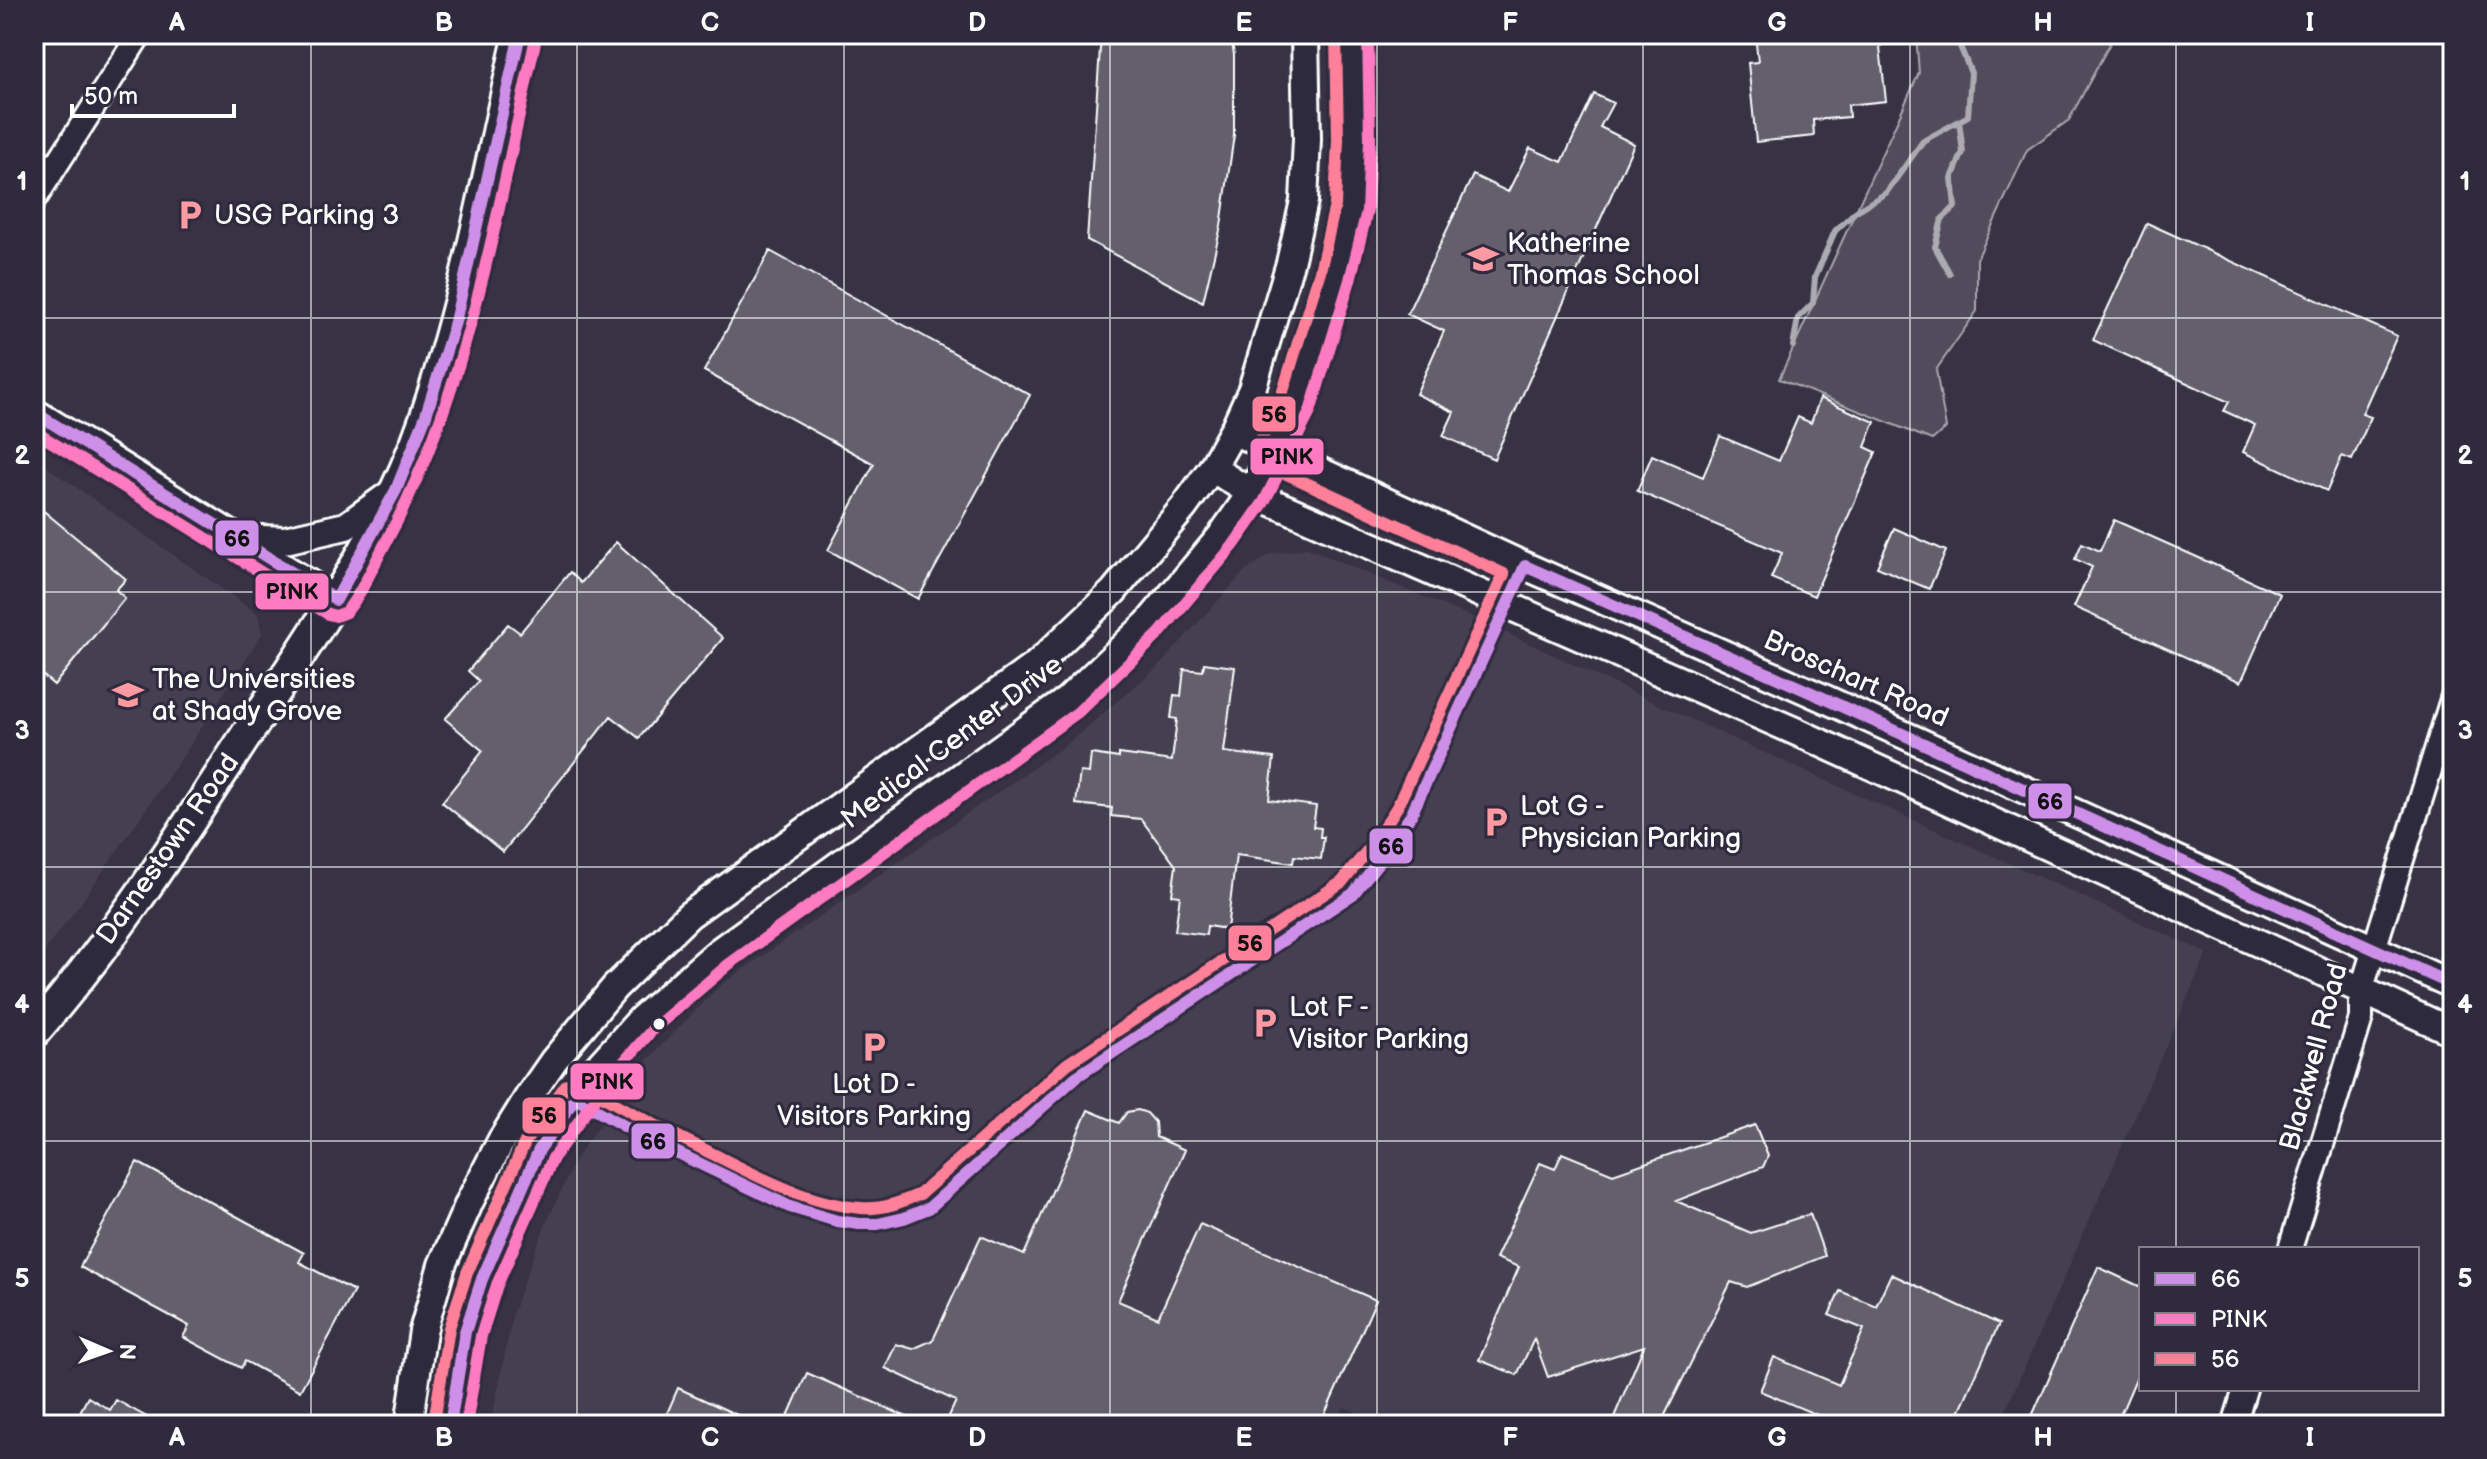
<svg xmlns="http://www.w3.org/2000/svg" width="2487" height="1459" font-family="'Balsamiq Sans',sans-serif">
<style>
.built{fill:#444051}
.green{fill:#514c5c;stroke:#a8a6ae;stroke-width:2}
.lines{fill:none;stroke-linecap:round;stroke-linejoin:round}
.stream{stroke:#adabb2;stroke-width:6}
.building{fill:#635f6d;stroke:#fff;stroke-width:2}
.minor-casing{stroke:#fff;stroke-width:28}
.tertiary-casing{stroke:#fff;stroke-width:32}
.secondary-casing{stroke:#fff;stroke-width:36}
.minor{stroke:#2f2a3d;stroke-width:22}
.tertiary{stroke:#2f2a3d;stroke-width:26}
.secondary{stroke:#2f2a3d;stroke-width:30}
.bus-1-casing{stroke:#2f2a3d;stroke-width:18}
.bus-2-casing{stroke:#2f2a3d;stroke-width:18}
.bus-3-casing{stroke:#2f2a3d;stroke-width:18}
.bus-1{stroke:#ce8fe9;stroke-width:12}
.bus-2{stroke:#fe7ac1;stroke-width:12}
.bus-3{stroke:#ff8098;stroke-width:12}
.grid{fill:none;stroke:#fff;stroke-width:2;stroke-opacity:0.55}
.bus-dot{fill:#fff;stroke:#2f2a3d;stroke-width:3}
.labels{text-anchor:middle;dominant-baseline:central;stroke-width:6;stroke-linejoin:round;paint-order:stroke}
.poi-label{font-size:28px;fill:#fff;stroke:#2f2a3d;text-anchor:start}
.street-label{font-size:28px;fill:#fff;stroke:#2f2a3d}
.line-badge{stroke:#2f2a3d;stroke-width:3}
.pale-badge-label{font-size:22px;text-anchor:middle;font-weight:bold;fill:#111}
.neatline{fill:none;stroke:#fff;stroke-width:3}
.grid-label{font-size:26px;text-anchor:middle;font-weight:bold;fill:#fff}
</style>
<rect width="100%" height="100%" fill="#373345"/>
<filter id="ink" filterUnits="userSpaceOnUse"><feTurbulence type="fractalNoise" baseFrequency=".0125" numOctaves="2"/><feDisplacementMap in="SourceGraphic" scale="16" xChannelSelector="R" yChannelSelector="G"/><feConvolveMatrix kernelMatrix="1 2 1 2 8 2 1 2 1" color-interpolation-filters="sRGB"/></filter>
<g filter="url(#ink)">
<path class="built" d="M34 458 258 614 262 634 183 756 78 907 34 964Z
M1307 548 1481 621 1659 705 2207 953 1999 1425H1389L1344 1407 1335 1425H491L513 1312 542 1233 577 1156 649 1058 721 985 1066 745 1159 666 1244 572 1270 554Z"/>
<path class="green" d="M1916 34H2115L2069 120 2027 150 1977 259V311L1936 370 1946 428 1932 440 1779 379 1919 73Z"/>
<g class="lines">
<path class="stream" d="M1950 274 1935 247 1942 219 1955 207 1952 178 1963 152 1959 121
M1793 346 1798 318 1813 303 1815 277 1835 231 1855 212 1886 193 1923 141 1968 116 1971 73 1955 34"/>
</g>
<path class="building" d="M1101 34H1231L1234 55V135L1221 226 1203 302 1087 240Z
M1755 34H1890L1880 47 1886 101 1848 105 1849 117 1813 120 1814 136 1756 142 1748 63 1758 62Z
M1594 94 1613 103 1600 127 1634 144 1494 459 1443 436 1454 412 1416 394 1444 331 1407 314 1473 175 1508 192 1530 148 1562 162Z
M2147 223 2397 336 2362 414 2371 417 2352 460 2342 456 2327 491 2243 452 2255 425 2224 411 2229 402 2093 340Z
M770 251 1030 395 918 599 828 550 874 464 704 371Z
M1820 398 1875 422 1865 447 1876 452 1814 596 1771 578 1782 553 1637 491 1652 455 1703 477 1720 436 1779 461 1798 417 1811 423Z
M34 503 126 579 116 590 125 598 54 685 34 668Z
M2114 520 2280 594 2241 682 2074 607 2092 567 2075 559 2082 543 2100 551Z
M1894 528 1946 551 1929 589 1877 567Z
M616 542 723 638 639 738 611 716 503 852 442 802 483 751 445 719 479 681 468 671 508 624 520 633 570 572 581 583Z
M1204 663 1235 667 1224 752 1274 758 1269 800 1316 806 1313 827 1321 828 1320 837H1324L1321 859 1294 856 1293 863 1236 855 1227 929 1207 926 1206 935 1175 931 1180 896 1172 895 1176 866 1141 819 1111 816 1112 808 1076 804 1080 772 1089 773 1091 754 1119 758V754L1172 761 1177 719 1171 718 1174 695 1181 696 1184 669 1203 671Z
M1088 1110 1119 1123 1127 1112 1138 1110 1147 1113 1155 1122 1156 1137 1185 1150 1118 1301 1158 1318 1200 1224 1376 1300 1320 1425H945L956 1401 885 1368 896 1344 913 1349 933 1340 981 1236 1024 1255Z
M1755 1125 1768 1156 1763 1167 1676 1201 1751 1233 1810 1214 1825 1256 1747 1287 1731 1282 1660 1425H1631L1614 1417 1644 1346 1548 1377 1534 1339 1517 1375 1479 1360 1519 1267 1496 1258 1540 1163 1555 1169 1562 1153 1613 1174Z
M137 1162 304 1253 299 1262 354 1291 300 1391 245 1361 241 1368 183 1337 189 1326 80 1267Z
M2098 1267 2141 1287V1367L2116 1425H2028Z
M1891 1274 1999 1324 1953 1425H1824L1827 1419 1760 1391 1774 1357 1839 1385 1864 1329 1829 1315 1840 1291 1876 1306Z
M807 1373 864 1398 925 1425H784Z
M678 1388 759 1425H662Z
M88 1397 110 1410 116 1400 161 1425H73Z"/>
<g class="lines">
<defs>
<path id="minor" d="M34 158 53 170
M34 200 140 34
M2290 1249 2361 1018V991L2453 696
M2234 1425 2245 1389"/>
<path id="tertiary" d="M34 412 336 600
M1233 431 1525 566 1821 697 2453 985
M1212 468 1251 493 1797 732 2453 1032
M240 538 285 540 346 526 396 490
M409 1425 423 1331 442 1265 470 1201 501 1141 529 1096 554 1060 615 987 689 915 1037 664 1113 592 1184 507 1212 468 1233 431 1252 389 1290 263 1304 201 1307 139 1305 34
M450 1425 465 1332 482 1279 539 1150 596 1069 642 1018 718 952 1067 700 1147 624 1221 536 1251 493 1295 407 1335 275 1351 207 1354 140 1352 34"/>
<path id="secondary" d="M34 1032C114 941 179 838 245 737 313 635 386 533 426 416 468 292 490 162 520 34"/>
</defs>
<use href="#minor" class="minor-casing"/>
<use href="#tertiary" class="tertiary-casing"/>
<use href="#secondary" class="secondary-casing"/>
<use href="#minor" class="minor"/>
<use href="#tertiary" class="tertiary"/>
<use href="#secondary" class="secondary"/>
<defs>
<path id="bus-1" d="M34 412 336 600 396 490 425 418 455 322 520 34
M450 1425 465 1332 482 1279 539 1150 575 1098 638 1134 790 1207 837 1221 859 1224H878L904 1218 929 1208 1076 1077 1353 894 1388 850 1411 815 1525 566 1821 697 2453 985"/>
<path id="bus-2" d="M34 431 328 614 336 616 346 612C362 593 373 566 385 544 470 388 497 209 536 38
M466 1425 481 1336 497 1285 553 1158 609 1079 653 1029 728 965 1078 712 1159 634 1233 546 1264 502 1310 412 1350 280 1367 211 1370 140 1368 34"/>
<path id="bus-3" d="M434 1422 449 1328 467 1273 525 1142 566 1085 573 1082 582 1084C622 1109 664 1130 707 1151 755 1175 807 1204 861 1208 882 1210 902 1202 920 1194L1067 1064 1342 882 1375 841 1397 807 1504 574 1267 465 1259 455V444L1280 401 1320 271 1335 205 1338 140 1336 34"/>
</defs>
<use href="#bus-1" class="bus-1-casing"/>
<use href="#bus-2" class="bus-2-casing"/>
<use href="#bus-3" class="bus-3-casing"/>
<use href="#bus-1" class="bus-1"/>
<use href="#bus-2" class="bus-2"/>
<use href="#bus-3" class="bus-3"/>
</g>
</g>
<path class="grid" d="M311 34V1425M577 34V1425M844 34V1425M1110 34V1425M1377 34V1425M1643 34V1425M1910 34V1425M2176 34V1249M34 318H2453M34 592H2453M34 867H2453M34 1141H2453M2176 1389V1425"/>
<defs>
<symbol id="parking-bare" viewBox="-9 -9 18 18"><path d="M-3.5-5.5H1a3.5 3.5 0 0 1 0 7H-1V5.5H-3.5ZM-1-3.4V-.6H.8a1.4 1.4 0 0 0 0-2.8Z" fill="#ff9aa2" stroke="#2f2a3d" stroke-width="2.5" paint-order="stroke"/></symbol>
<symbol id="school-bare" viewBox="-9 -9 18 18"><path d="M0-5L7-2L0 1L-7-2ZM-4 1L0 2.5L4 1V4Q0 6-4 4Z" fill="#ff9aa2" stroke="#2f2a3d" stroke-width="2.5" paint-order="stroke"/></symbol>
<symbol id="university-bare" viewBox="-9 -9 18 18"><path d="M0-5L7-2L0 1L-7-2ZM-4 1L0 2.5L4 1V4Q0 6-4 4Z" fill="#ff9aa2" stroke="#2f2a3d" stroke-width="2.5" paint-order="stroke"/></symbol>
</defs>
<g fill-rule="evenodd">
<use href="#parking-bare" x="168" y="193" width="44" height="44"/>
<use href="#school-bare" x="1461" y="237" width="44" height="44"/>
<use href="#university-bare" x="106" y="673" width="44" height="44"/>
<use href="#parking-bare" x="1474" y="800" width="44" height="44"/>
<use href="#parking-bare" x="1243" y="1001" width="44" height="44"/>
<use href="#parking-bare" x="852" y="1025" width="44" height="44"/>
</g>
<circle class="bus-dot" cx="659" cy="1024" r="7"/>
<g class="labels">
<g class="poi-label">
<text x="214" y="215">USG Parking 3</text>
<text x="1507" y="243">Katherine<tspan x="1507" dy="32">Thomas School</tspan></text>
<text x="152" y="679">The Universities<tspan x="152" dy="32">at Shady Grove</tspan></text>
<text x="1520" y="806">Lot G -<tspan x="1520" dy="32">Physician Parking</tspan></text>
<text x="1289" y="1007">Lot F -<tspan x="1289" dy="32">Visitor Parking</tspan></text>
<text x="874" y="1084" text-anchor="middle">Lot D -<tspan x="874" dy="32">Visitors Parking</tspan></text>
</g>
<g class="street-label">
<text transform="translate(1856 679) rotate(24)">Broschart Road</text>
<text transform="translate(952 742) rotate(-37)">Medical Center Drive</text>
<text transform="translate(168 849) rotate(-55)">Darnestown Road</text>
<text transform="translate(2314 1057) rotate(-75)">Blackwell Road</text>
</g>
</g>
<g class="line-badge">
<rect x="1251" y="395" width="46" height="38" rx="8" fill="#ff8098"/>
<rect x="1249" y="437" width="76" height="39" rx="8" fill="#fe7ac1"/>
<rect x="214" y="519" width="46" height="38" rx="8" fill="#ce8fe9"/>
<rect x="254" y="572" width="76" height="39" rx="8" fill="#fe7ac1"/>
<rect x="2027" y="782" width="46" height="38" rx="8" fill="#ce8fe9"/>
<rect x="1368" y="827" width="46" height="38" rx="8" fill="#ce8fe9"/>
<rect x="1227" y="924" width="46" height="38" rx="8" fill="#ff8098"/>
<rect x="569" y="1062" width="76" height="39" rx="8" fill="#fe7ac1"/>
<rect x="521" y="1096" width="46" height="39" rx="8" fill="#ff8098"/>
<rect x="630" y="1122" width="46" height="38" rx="8" fill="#ce8fe9"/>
</g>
<g class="pale-badge-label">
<text x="1274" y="422">56</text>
<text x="1287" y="464">PINK</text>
<text x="237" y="546">66</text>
<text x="292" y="599">PINK</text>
<text x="2050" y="809">66</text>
<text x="1391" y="854">66</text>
<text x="1250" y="951">56</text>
<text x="607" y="1089">PINK</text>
<text x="544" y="1123">56</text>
<text x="653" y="1149">66</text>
</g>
<rect width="2487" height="1459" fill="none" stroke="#2f2a3d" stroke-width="88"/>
<rect x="2139" y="1247" width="280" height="144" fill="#2f2a3d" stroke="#827f8b" stroke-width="2"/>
<rect x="2155" y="1273" width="40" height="12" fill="#ce8fe9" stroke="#827f8b" stroke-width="2"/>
<text x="2211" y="1287" font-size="24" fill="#ffffff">66</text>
<rect x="2155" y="1313" width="40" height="12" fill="#fe7ac1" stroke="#827f8b" stroke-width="2"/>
<text x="2211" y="1327" font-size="24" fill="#ffffff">PINK</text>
<rect x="2155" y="1353" width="40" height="12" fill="#ff8098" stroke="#827f8b" stroke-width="2"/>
<text x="2211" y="1367" font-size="24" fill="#ffffff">56</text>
<g transform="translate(108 1351) rotate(92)" stroke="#2f2a3d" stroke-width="6" paint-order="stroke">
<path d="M0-6L14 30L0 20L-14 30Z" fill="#ffffff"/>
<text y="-12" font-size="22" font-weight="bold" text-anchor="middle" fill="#ffffff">N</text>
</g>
<path d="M72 104v12h162v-12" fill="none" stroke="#ffffff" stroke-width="4"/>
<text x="84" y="104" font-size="24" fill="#ffffff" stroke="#2f2a3d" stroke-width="6" paint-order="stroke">50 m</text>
<rect x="44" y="44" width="2399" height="1371" class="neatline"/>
<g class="grid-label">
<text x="177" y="31">A</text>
<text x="444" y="31">B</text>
<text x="710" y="31">C</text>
<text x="977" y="31">D</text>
<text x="1244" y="31">E</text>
<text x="1510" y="31">F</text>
<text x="1777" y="31">G</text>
<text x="2043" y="31">H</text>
<text x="2310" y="31">I</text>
<text x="22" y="190">1</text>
<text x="2465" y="190">1</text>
<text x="22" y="464">2</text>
<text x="2465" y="464">2</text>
<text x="22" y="739">3</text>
<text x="2465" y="739">3</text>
<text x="22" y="1013">4</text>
<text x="2465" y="1013">4</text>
<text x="22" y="1287">5</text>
<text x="2465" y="1287">5</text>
<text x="177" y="1446">A</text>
<text x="444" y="1446">B</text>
<text x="710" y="1446">C</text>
<text x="977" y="1446">D</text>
<text x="1244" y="1446">E</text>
<text x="1510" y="1446">F</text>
<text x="1777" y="1446">G</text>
<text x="2043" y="1446">H</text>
<text x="2310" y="1446">I</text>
</g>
</svg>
